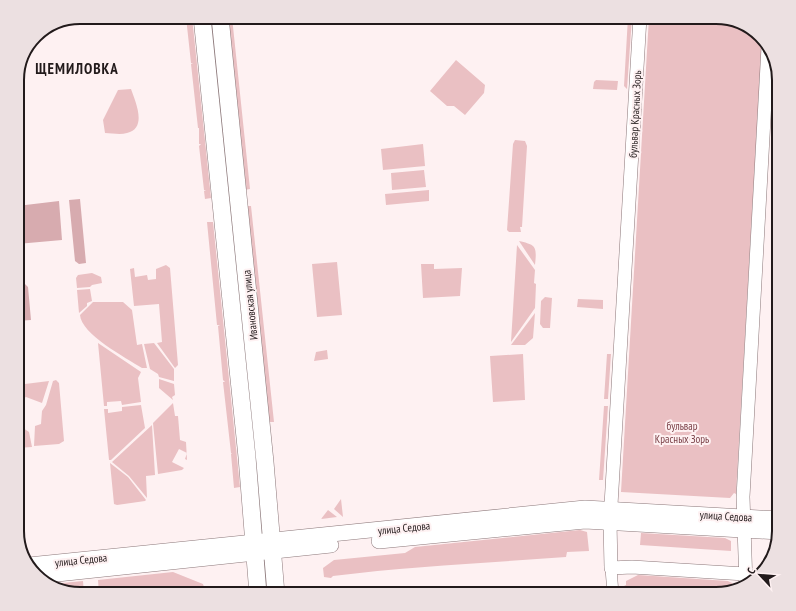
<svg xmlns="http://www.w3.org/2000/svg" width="796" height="611" font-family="'PT Sans Narrow',sans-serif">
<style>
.green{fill:#eac0c3}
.forest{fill:#d7abaf}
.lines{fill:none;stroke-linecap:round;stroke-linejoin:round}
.minor-casing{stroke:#8c787a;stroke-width:12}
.tertiary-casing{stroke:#8c787a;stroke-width:14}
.secondary-casing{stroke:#8c787a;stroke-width:16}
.primary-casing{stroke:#8c787a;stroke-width:18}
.minor{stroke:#fff;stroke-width:11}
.tertiary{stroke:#fff;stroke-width:13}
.secondary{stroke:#fff;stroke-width:15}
.primary{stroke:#fff;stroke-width:17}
.labels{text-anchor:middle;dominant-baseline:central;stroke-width:4;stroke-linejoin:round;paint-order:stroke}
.street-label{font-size:11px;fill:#221a1b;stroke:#fef1f2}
.park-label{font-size:11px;fill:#793f46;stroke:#fef1f2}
.district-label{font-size:15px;font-weight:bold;letter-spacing:1px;fill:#221a1b;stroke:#fef1f2}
.rim{fill:none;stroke:#221a1b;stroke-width:2}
</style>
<rect width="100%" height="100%" fill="#fef1f2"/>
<path class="green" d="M186 17H192L211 198 205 199 204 191H206L204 190 199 146 201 144H199V128H198L191 64H193L191 63Z
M226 17H232L250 189 244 190Z
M628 17H632L627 89 624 86Z
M649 17H716L754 30 762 40 736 494 734 493 730 498 621 492Z
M456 60 485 85 484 93 465 115 454 106H447L430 91Z
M596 80 618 81 617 90 593 89 594 82Z
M131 89C135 101 148 128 127 133 120 135 112 133 105 133L103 120 118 90Z
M515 140 525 141 527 146 522 227H520L521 232H509L507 230 513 144Z
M423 144 425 166 383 170 381 149Z
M424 170 426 187 392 190 391 173Z
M429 190V201L386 205 385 194Z
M246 206H251L274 422H268Z
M207 222H213L240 487 234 488 231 454H232L231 453 223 382H225L223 380 218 326 220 325H217Z
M519 241C536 245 537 246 535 265Z
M517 245 535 270 534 283 536 284 535 308 511 342Z
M337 262 342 315 317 317 312 264Z
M421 264H434V269L462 268 460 296 423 298Z
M166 265 170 268 178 365 175 368 157 343 162 342 159 304 134 306 130 269 134 268 135 277 147 275 148 280 156 279V269Z
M92 273 101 277 102 283 92 285 90 287 77 288 76 278 78 275Z
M90 289 92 301 87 303V306L79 313 77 290Z
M545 297 552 298 550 328H543L540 324 541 301Z
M578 299 603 300V309L577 307Z
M93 302H123L132 310 137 345 142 344 147 368H142C126 358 81 334 80 315Z
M535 313 533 338 525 345H511Z
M98 343 141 372 138 378 141 402 122 405 121 401 107 402V406H104Z
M154 343 174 369V381L159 377 158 374 150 369 144 344Z
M327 350 328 359 314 361 316 352Z
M523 354 525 400 493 402 490 356Z
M607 354H611L608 399H604Z
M159 379 174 384 175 395 172 397 173 400 159 388Z
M56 380 59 383 64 441 59 444 34 446 35 426 41 424 42 411 46 405 53 381Z
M49 381 42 403 26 397 17 402V385Z
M173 403 175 416H178L180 440 186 442 187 460 185 459 187 453 179 449 172 462 184 468 182 470 158 474 153 423Z
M141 405 145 428 111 460H109L104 409H108V413L122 411V407Z
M604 406H608L603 480H599Z
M17 424 29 432 32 447 17 448Z
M152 425 155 475 146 476 147 498 129 476 112 462Z
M110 463 128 477 146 500 145 501 117 505 114 504Z
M341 499 343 517 334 509Z
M328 510 337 517 321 519Z
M580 530 587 532 589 551 567 552 566 557C488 563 411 566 333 576L331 578 324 577 323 568 334 560 405 553 415 547Z
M641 533 725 538 731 541V551L640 545Z
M173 572 203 584 204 587C194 597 118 594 99 594L98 580Z
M638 575 728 581 732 583 735 590 716 594H624V586L626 585V581Z
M83 581 84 594 52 584Z"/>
<path class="forest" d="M80 199 86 263 79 264 75 261 69 200Z
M59 201 62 240 17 244V206Z
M21 275V280L28 287 31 320 17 321V276Z"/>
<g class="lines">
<defs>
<path id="minor" d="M611 568 613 594"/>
<path id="tertiary" d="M640 17 610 522 611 568 632 567 745 574
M746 585 743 497 768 47"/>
<path id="secondary" d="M379 541 585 521 779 532
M29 565 585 508 779 519
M38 576 331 545"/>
<path id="primary" d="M202 17 247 457 258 594
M220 17 265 462 276 594"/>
</defs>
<use href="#minor" class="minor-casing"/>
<use href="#tertiary" class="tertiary-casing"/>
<use href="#secondary" class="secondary-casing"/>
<use href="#primary" class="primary-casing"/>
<use href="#minor" class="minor"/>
<use href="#tertiary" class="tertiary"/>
<use href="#secondary" class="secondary"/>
<use href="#primary" class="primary"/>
</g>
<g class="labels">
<g class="street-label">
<text transform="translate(635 114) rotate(-87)">бульвар Красных Зорь</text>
<text transform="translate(250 305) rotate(-96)">Ивановская улица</text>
<text transform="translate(726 516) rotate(3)">улица Седова</text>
<text transform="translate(404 528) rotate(-6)">улица Седова</text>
<text transform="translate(81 560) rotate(-6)">улица Седова</text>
</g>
<g class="park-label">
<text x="682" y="426">бульвар<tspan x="682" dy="13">Красных Зорь</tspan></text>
</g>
<g class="district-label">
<text x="77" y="68">ЩЕМИЛОВКА</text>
</g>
</g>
<path d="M0 0H796V611H0ZM80 24H716A56 56 0 0 1 772 80V531A56 56 0 0 1 716 587H80A56 56 0 0 1 24 531V80A56 56 0 0 1 80 24Z" fill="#ece0e1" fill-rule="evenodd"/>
<path class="rim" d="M80 24H716A56 56 0 0 1 772 80V531A56 56 0 0 1 716 587H80A56 56 0 0 1 24 531V80A56 56 0 0 1 80 24Z"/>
<g transform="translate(760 575) rotate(296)" stroke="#fef1f2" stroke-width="3" paint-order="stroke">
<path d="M0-3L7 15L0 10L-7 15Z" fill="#221a1b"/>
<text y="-6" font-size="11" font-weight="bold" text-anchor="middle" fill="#221a1b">С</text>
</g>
</svg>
